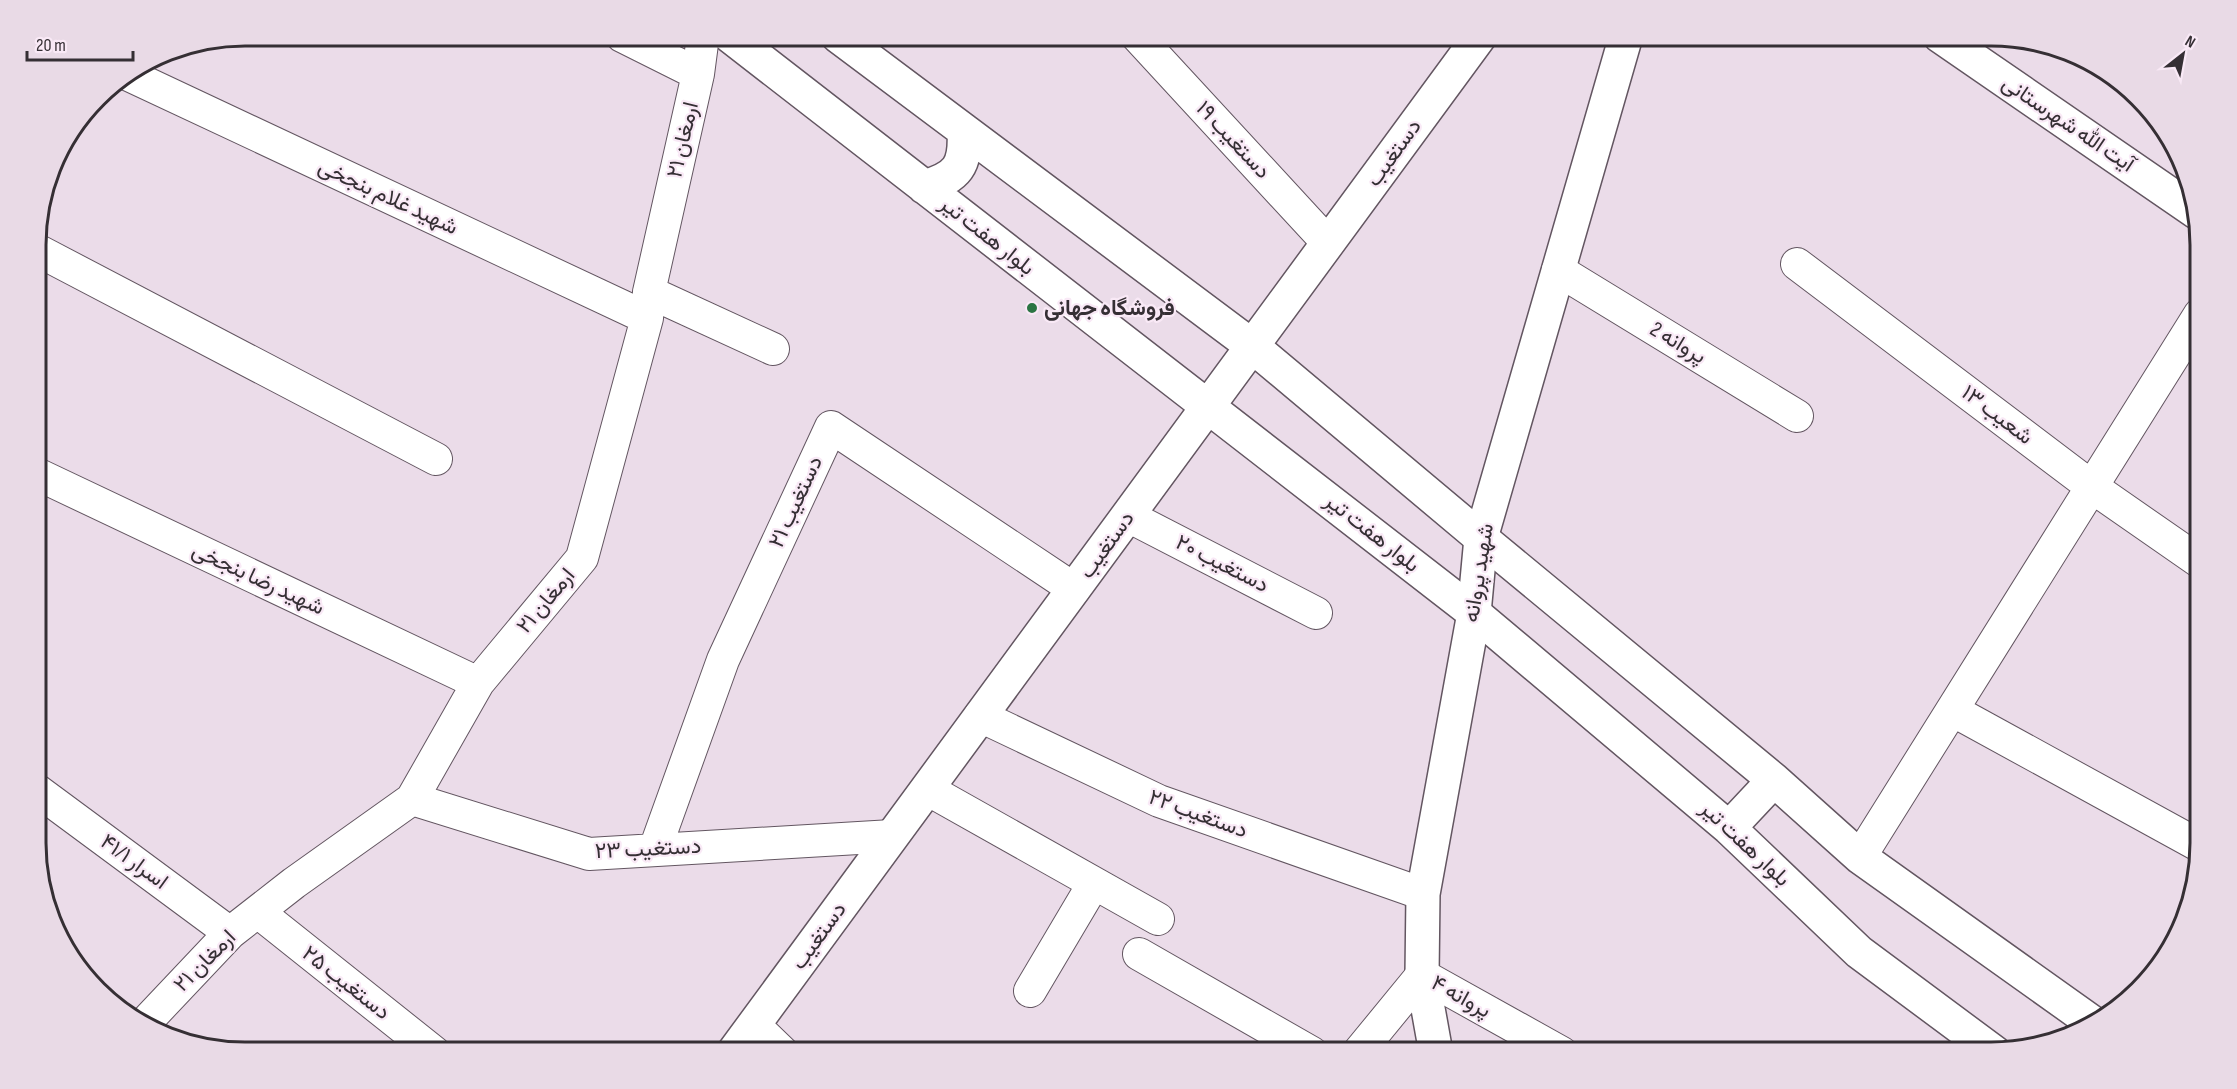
<svg xmlns="http://www.w3.org/2000/svg" width="2237" height="1089" font-family="'Sofia Sans Condensed',Vazirmatn,sans-serif">
<style>
.lines{fill:none;stroke-linecap:round;stroke-linejoin:round}
.minor-casing{stroke:#635661;stroke-width:34}
.tertiary-casing{stroke:#635661;stroke-width:36}
.secondary-casing{stroke:#635661;stroke-width:36}
.minor{stroke:#fff;stroke-width:32}
.tertiary{stroke:#fff;stroke-width:33}
.secondary{stroke:#fff;stroke-width:33}
.poi-dot{fill:#2a7442;stroke:#f9e9f6;stroke-width:2}
.labels{text-anchor:middle;dominant-baseline:central;stroke-width:4.5;stroke-linejoin:round;paint-order:stroke}
.street-label{font-size:22px;fill:#352f34;stroke:#f9e9f6}
.poi-label{font-size:22px;font-weight:bold;fill:#352f34;stroke:#f9e9f6;text-anchor:start}
.rim{fill:none;stroke:#352f34;stroke-width:3}
</style>
<rect width="100%" height="100%" fill="#ebdce9"/>
<g class="lines">
<defs>
<path id="minor" d="M622 36 698 74
M1137 36 1328 243
M129 75 647 318
M37 250 436 459
M1797 264 2092 487 2200 562
M1558 270 1797 416
M649 292 773 349
M37 474 478 683
M1128 516 1316 613
M1952 710 2200 846
M980 716 1159 801 1423 894
M927 789 1158 919
M38 791 230 933
M412 799 589 854 892 836
M655 849 723 660 831 427 1074 589
M1860 857 2200 314
M258 912 435 1053
M1139 954 1312 1053
M1030 991 1094 883
M144 1024 230 933 294 883 412 799 478 683 582 558 647 318 649 292 698 74 703 36
M754 1025 783 1053
M1358 1053 1422 975 1562 1053"/>
<path id="tertiary" d="M1940 36 2196 212
M1436 1053 1422 975 1423 894 1474 613 1481 538 1626 36"/>
<path id="secondary" d="M730 36 1474 613 1729 828 1859 952 1995 1053
M838 36 1252 346 1481 538 1774 780 1860 857 2093 1023
M924 187C958 177 966 166 964 131
M1729 828 1774 780
M733 1053 1480 36"/>
</defs>
<use href="#minor" class="minor-casing"/>
<use href="#tertiary" class="tertiary-casing"/>
<use href="#secondary" class="secondary-casing"/>
<use href="#minor" class="minor"/>
<use href="#tertiary" class="tertiary"/>
<use href="#secondary" class="secondary"/>
</g>
<circle class="poi-dot" cx="1032" cy="308" r="6"/>
<g class="labels">
<g class="street-label">
<text transform="translate(2068 124) rotate(34)">آیت الله شهرستانی</text>
<text transform="translate(683 140) rotate(-77)">ارمغان ۲۱</text>
<text transform="translate(1233 140) rotate(47)">دستغیب ۱۹</text>
<text transform="translate(1394 153) rotate(-54)">دستغیب</text>
<text transform="translate(388 197) rotate(25)">شهید غلام بنجخی</text>
<text transform="translate(987 236) rotate(38)">بلوار هفت تیر</text>
<text transform="translate(1678 343) rotate(31)">پروانه 2</text>
<text transform="translate(1997 415) rotate(37)">شعیب ۱۳</text>
<text transform="translate(796 502) rotate(-65)">دستغیب ۲۱</text>
<text transform="translate(1372 533) rotate(38)">بلوار هفت تیر</text>
<text transform="translate(1107 545) rotate(-54)">دستغیب</text>
<text transform="translate(1222 564) rotate(27)">دستغیب ۲۰</text>
<text transform="translate(1479 573) rotate(-81)">شهید پروانه</text>
<text transform="translate(258 579) rotate(25)">شهید رضا بنجخی</text>
<text transform="translate(546 601) rotate(-50)">ارمغان ۲۱</text>
<text transform="translate(1198 814) rotate(20)">دستغیب ۲۲</text>
<text transform="translate(1745 844) rotate(43)">بلوار هفت تیر</text>
<text transform="translate(648 849) rotate(-3)">دستغیب ۲۳</text>
<text transform="translate(134 862) rotate(36)">اسرار ۴۱/۱</text>
<text transform="translate(819 936) rotate(-54)">دستغیب</text>
<text transform="translate(205 961) rotate(-45)">ارمغان ۲۱</text>
<text transform="translate(346 983) rotate(38)">دستغیب ۲۵</text>
<text transform="translate(1461 997) rotate(29)">پروانه ۴</text>
</g>
<g class="poi-label">
<text x="1044" y="308">فروشگاه جهانی</text>
</g>
</g>
<path d="M0 0H2237V1089H0ZM245 46H1991A199 199 0 0 1 2190 245V843A199 199 0 0 1 1991 1042H245A199 199 0 0 1 46 843V245A199 199 0 0 1 245 46Z" fill="#e9dae6" fill-rule="evenodd"/>
<path class="rim" d="M245 46H1991A199 199 0 0 1 2190 245V843A199 199 0 0 1 1991 1042H245A199 199 0 0 1 46 843V245A199 199 0 0 1 245 46Z"/>
<g transform="translate(2183 54) rotate(31)" stroke="#f9e9f6" stroke-width="4.5" paint-order="stroke">
<path d="M0-4.5L10 22L0 15L-10 22Z" fill="#352f34"/>
<text y="-9" font-size="16" font-weight="bold" text-anchor="middle" fill="#352f34">N</text>
</g>
<path d="M27 51v9h106v-9" fill="none" stroke="#352f34" stroke-width="3"/>
<text x="36" y="51" font-size="18" fill="#352f34" stroke="#f9e9f6" stroke-width="4.5" paint-order="stroke">20 m</text>
</svg>
